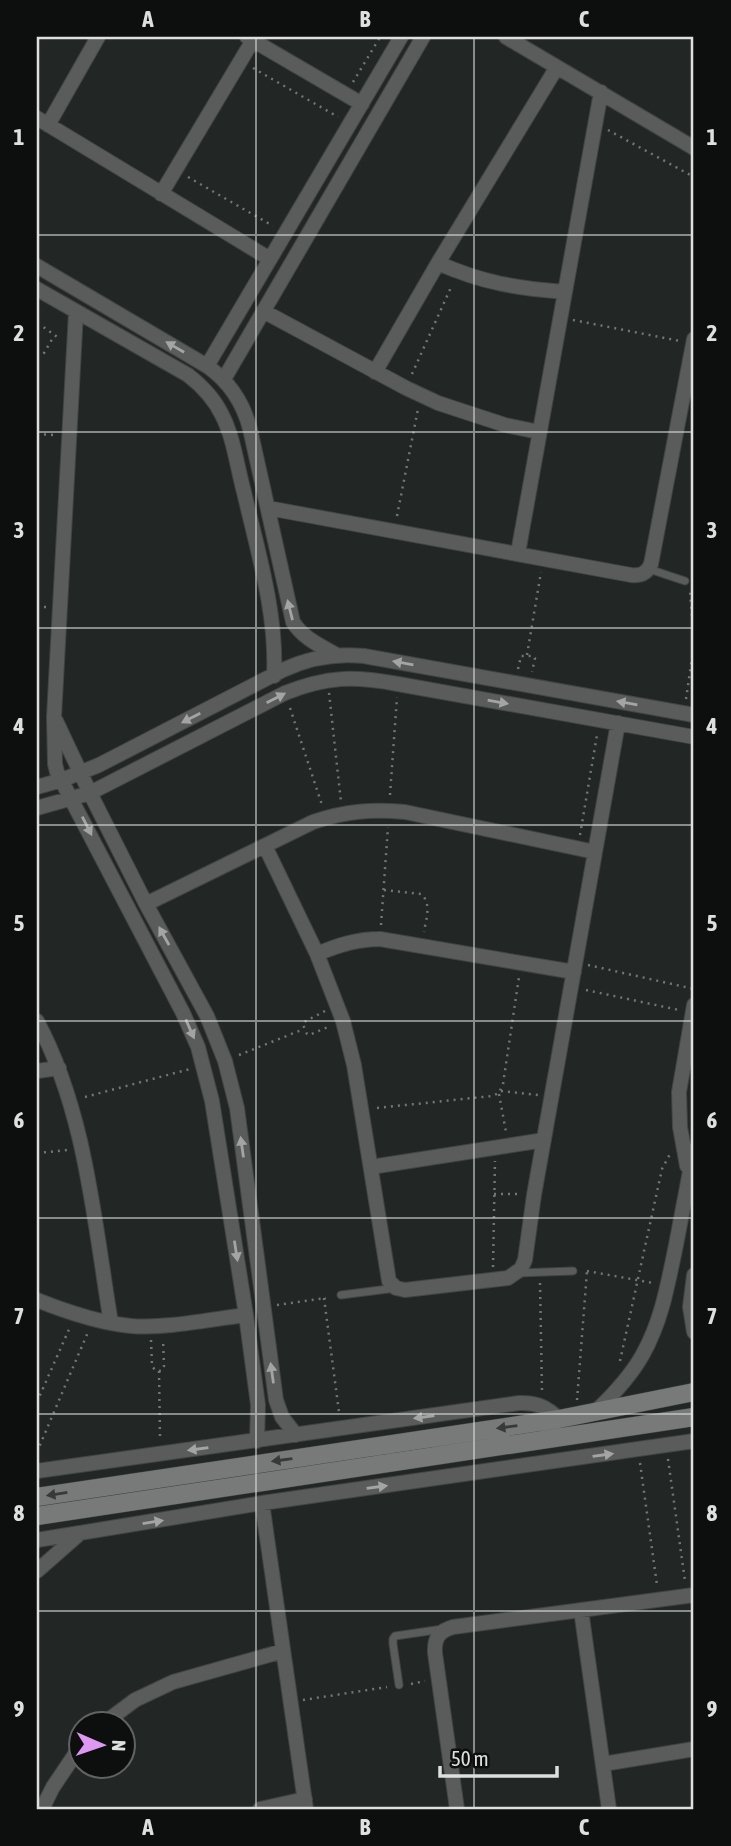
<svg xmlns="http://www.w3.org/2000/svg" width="731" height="1846" font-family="'Asap Condensed',sans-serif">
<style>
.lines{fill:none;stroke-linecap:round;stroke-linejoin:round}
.lane-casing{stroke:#404543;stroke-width:9}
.street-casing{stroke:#404543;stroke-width:16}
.secondary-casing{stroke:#404543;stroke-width:19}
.path{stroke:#727675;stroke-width:2.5;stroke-dasharray:2 5;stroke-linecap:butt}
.lane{stroke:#5a5c5b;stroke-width:7}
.street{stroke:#5a5c5b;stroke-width:14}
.secondary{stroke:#777a79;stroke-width:18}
.oneway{fill:#a2a5a4}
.oneway2{fill:#373a39}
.grid{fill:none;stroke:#dde0df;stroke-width:2;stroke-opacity:0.55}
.neatline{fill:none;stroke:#dde0df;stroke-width:2.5}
.grid-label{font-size:23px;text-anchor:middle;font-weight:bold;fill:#dde0df}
</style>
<rect width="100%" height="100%" fill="#222725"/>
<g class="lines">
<defs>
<path id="lane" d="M649 569 685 581
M518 1273 573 1271
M341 1295 396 1288
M399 1685 393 1644V1639L395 1636 443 1629"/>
<path id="street" d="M247 37 362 104
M506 37 694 148
M37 118 270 259
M48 125 98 37
M161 194 253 40
M438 263C483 283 516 288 565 292
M37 266 207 366C230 382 243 402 250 429L293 622C303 638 319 645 335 654
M37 289 188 375C202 386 214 398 222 415 234 438 237 467 244 492 258 553 277 613 274 676
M263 311 406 388 438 403 505 425 539 432
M76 312 54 717 55 764 57 772 183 1013 198 1047 212 1101 246 1315 258 1405 257 1441
M207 366 401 37
M375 372 438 263 557 67
M224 379 423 37
M268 508 631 575C640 576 647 574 651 564L694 339
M518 553 601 92
M56 721 90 793 146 904 207 1016 225 1061 237 1108 276 1400 282 1417 296 1435
M37 787 62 780 99 765 283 670C310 657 335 653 364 656L694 715
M37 808 90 793 285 693C328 676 353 676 398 684L694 737
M265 846 317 954 343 1021 354 1065 389 1281 396 1288 405 1290 508 1278 521 1269 525 1260 534 1195 618 723
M146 904 313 822C346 811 371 809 405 812L595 852
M317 954C338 945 357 939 380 939L574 972
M37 1021C86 1113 94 1221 111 1323
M37 1071 59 1068
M687 1166 680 1127 679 1092 694 1005
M371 1167 544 1140
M694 1275 690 1307 694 1332
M37 1300C67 1312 99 1323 131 1326 166 1329 211 1319 246 1315
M595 1412C614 1394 631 1376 643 1354 662 1320 668 1283 676 1245 682 1214 688 1182 694 1150
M37 1471 519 1403C536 1402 547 1407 559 1419
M262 1503 306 1809
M37 1540 262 1503 694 1441
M37 1571 78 1535
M581 1610 609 1809
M103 1724 135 1700 173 1682 283 1651
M603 1764 694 1749
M42 1809 53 1787 80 1747
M260 1809 305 1799
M457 1809 435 1653C434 1638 439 1631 453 1627L694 1595"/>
<path id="secondary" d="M37 1497 559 1419 694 1392
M37 1516 694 1417"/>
</defs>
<use href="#lane" class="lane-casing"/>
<use href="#street" class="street-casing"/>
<use href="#secondary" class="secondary-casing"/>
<path class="path" d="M253 68 338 117
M353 82 380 37
M608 130 694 177
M188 177 273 226
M573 320 680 341
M37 326H42L60 339
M37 355H42L44 353 54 336
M412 374 452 285
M37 434 55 435
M397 516 418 409
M37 607H46
M527 655 541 572
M518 669 521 656H533L535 658 532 672
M329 693 341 802
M686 699 694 644 690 591
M290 708 322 805
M390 795 397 697
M580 835 597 735
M384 890 421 894C432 903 426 919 424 932
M381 925 388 827
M588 965 694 989
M586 990 679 1010
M325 1011 304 1022 303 1025 307 1034 309 1035 328 1027
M239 1055 304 1029
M501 1091 538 1095
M499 1094 506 1132
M85 1097 190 1069
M377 1108 492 1096 499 1093 503 1084 519 977
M37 1153 68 1150
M494 1194H519
M493 1267 495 1161
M587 1271 653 1283
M540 1283 542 1392
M324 1298 339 1412
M277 1305 326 1298
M151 1340 152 1366 155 1370 161 1371 164 1366 163 1339
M620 1361 662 1169 670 1154
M159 1371 160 1437
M577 1400 587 1271
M37 1402 70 1327
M37 1452 88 1332
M668 1459 685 1581
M640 1463 657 1585
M411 1684 425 1681
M303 1700 387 1687"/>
<use href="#lane" class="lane"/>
<use href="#street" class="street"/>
<use href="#secondary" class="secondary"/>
</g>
<defs><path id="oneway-solid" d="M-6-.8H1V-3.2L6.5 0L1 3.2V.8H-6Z" transform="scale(1.75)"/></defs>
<g class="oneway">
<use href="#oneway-solid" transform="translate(175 347) rotate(-150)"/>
<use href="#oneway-solid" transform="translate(290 610) rotate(-104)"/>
<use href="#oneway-solid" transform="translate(403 663) rotate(-170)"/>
<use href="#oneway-solid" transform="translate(276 698) rotate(-27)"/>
<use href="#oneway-solid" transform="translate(498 702) rotate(10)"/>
<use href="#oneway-solid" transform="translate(627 703) rotate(-170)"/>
<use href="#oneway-solid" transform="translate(191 718) rotate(153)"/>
<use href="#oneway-solid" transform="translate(87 826) rotate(63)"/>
<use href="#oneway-solid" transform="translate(164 936) rotate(-119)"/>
<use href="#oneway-solid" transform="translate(190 1029) rotate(66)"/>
<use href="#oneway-solid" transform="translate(242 1147) rotate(-98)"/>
<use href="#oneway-solid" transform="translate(236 1251) rotate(81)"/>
<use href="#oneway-solid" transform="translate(272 1373) rotate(-98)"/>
<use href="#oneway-solid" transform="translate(424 1417) rotate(172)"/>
<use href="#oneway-solid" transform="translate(198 1449) rotate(172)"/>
<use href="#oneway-solid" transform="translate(603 1455) rotate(-8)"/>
<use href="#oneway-solid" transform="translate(377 1487) rotate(-8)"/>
<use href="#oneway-solid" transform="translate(153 1522) rotate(-9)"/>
</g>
<g class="oneway2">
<use href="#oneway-solid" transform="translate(507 1427) rotate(172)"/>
<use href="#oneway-solid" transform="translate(282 1460) rotate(172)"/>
<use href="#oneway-solid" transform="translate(57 1494) rotate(171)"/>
</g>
<path class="grid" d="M256 37V1809M474 37V1809M37 235H694M37 432H694M37 628H694M37 825H694M37 1021H694M37 1218H694M37 1414H694M37 1611H694"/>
<rect width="731" height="1846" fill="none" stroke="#0d0f0e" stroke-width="77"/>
<g transform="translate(102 1745) rotate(92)"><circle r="33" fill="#0d0f0e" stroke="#606362" stroke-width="2"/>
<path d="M0-5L12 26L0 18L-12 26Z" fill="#de98f2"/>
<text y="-10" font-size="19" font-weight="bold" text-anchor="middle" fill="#dde0df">N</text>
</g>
<path d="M440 1766v10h117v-10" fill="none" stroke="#dde0df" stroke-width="3.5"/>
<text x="451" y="1766" font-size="21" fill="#dde0df" stroke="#0d0f0e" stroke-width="5" paint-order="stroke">50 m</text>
<rect x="38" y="38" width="654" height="1770" class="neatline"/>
<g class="grid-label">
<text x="148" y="27">A</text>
<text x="365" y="27">B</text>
<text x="584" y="27">C</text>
<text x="19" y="145">1</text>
<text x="712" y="145">1</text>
<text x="19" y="341">2</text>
<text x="712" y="341">2</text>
<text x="19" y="538">3</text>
<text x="712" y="538">3</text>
<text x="19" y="734">4</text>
<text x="712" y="734">4</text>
<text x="19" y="931">5</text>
<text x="712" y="931">5</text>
<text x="19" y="1128">6</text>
<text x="712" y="1128">6</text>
<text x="19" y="1324">7</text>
<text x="712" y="1324">7</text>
<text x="19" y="1521">8</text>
<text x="712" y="1521">8</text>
<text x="19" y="1717">9</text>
<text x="712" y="1717">9</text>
<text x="148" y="1835">A</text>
<text x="365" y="1835">B</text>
<text x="584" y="1835">C</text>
</g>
</svg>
